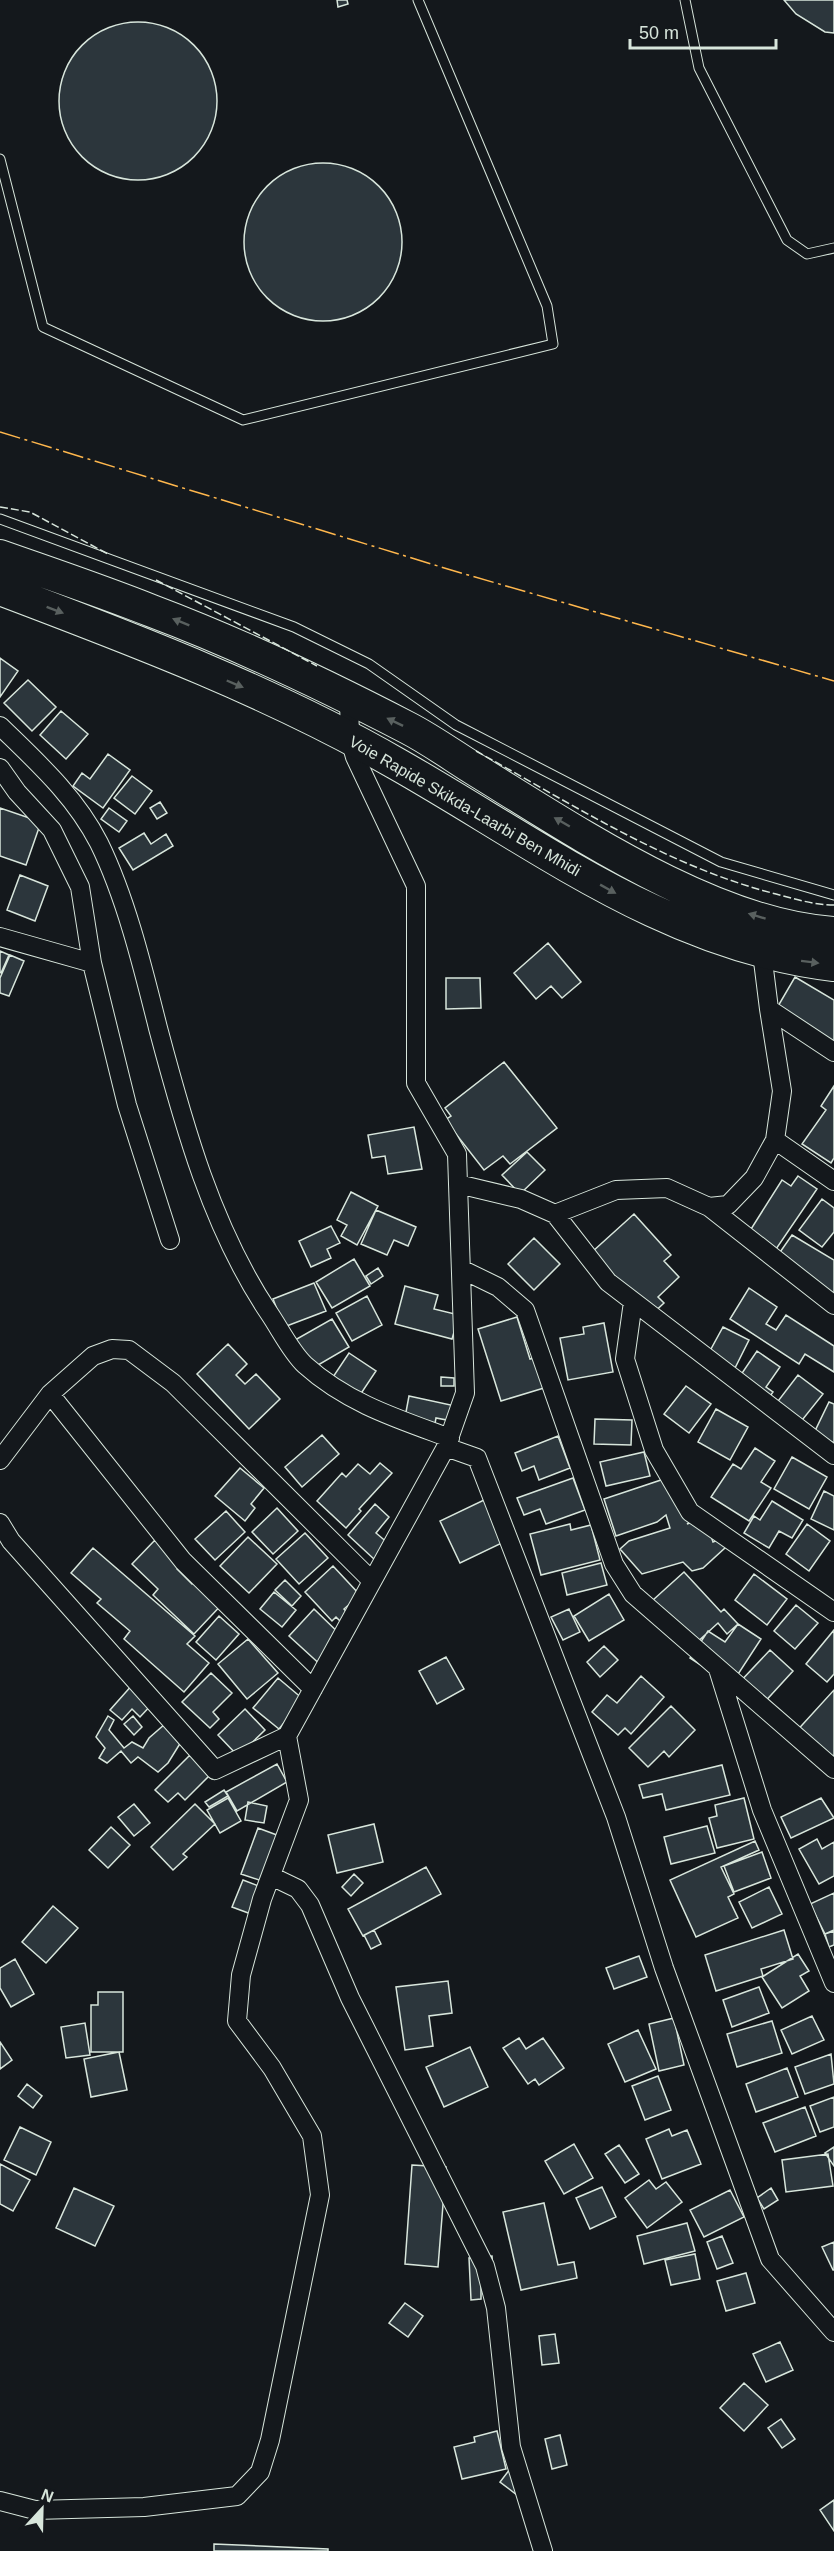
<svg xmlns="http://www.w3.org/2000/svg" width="834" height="2551" font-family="Arial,sans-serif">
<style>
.building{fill:#2c363c;stroke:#d8e6dc;stroke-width:1.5}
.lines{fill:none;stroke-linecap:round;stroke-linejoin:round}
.lane-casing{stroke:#d8e6dc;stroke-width:11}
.street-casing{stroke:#d8e6dc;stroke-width:20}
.highway-casing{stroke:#d8e6dc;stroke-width:34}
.lane{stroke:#14181c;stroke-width:9}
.street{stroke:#14181c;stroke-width:18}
.highway{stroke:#14181c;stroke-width:32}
.fence{stroke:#d8e6dc;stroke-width:1.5;stroke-dasharray:8 3;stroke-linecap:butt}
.power{stroke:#ffb74d;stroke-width:1.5;stroke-dasharray:21 4.5 3 4.5;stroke-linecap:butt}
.oneway{fill:#59605f}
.labels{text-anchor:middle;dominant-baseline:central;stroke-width:4.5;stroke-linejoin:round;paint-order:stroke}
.street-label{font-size:16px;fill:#d8e6dc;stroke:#14181c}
</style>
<rect width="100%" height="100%" fill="#14181c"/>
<path class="building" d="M337 0H347L348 4 338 7Z
M784 0H834V33L825 32 796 14Z
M59 101a79 79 0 1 1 158 0a79 79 0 1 1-158 0Z
M244 242a79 79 0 1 1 158 0a79 79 0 1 1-158 0Z
M0 658 18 671 0 697Z
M28 680 56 707 32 731 4 703Z
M61 711 88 734 66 759 40 735Z
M108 754 130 770 103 808 73 786 82 773 90 779Z
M132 776 152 791 135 814 114 798Z
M160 802 167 813 157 819 150 808Z
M0 808 41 822 26 865 0 856Z
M109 808 127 821 119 832 101 819Z
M144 833 151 844 166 834 173 846 133 870 119 848Z
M20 875 48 886 35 921 7 910Z
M548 943 581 982 562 998 551 986 536 999 514 973Z
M0 951 9 955 1 973 0 972Z
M10 955 24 961 9 996 0 993V978Z
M795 977 834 1000V1048L774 1013Z
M446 978H480L481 1008 446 1009Z
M504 1062 557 1128 510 1164 503 1156 484 1170 445 1120 451 1116 445 1108Z
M834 1086V1158L831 1163 802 1144 826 1110 821 1106Z
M414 1127 422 1169 388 1174 385 1156 372 1158 368 1135Z
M527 1152 545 1170 520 1194 502 1175Z
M798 1176 817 1189 772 1255 746 1237 782 1180 791 1186Z
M351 1192 378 1206 357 1245 341 1236 347 1225 337 1220Z
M822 1199 834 1208V1232L822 1247 799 1230Z
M376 1210 416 1227 408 1246 394 1240 387 1255 361 1244Z
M634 1214 671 1255 664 1261 679 1277 658 1297 664 1303 649 1317 592 1252Z
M331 1226 340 1243 327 1249 331 1258 311 1267 299 1241Z
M792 1235 834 1260V1303L771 1265Z
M534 1238 560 1264 534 1290 508 1264Z
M354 1259 370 1286 332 1308 316 1282Z
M378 1268 383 1276 371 1284 366 1276Z
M314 1283 326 1311 284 1327 273 1299Z
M405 1286 438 1295 434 1309 459 1315 452 1339 395 1324Z
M749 1288 777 1307 766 1324 776 1330 786 1315 834 1346V1372L805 1354 799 1364 730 1319Z
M367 1296 382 1325 352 1341 336 1313Z
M517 1317 530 1359 534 1358 544 1388 501 1401 478 1329Z
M332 1319 349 1347 313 1368 295 1340Z
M604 1323 613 1372 568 1380 560 1338 584 1334 583 1327Z
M723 1327 749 1340 732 1374 705 1360Z
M228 1344 247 1364 236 1375 245 1384 256 1374 280 1399 249 1429 197 1374Z
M757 1351 780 1367 766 1387 773 1392 766 1402 736 1382Z
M349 1353 376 1371 354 1404 327 1386Z
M798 1375 823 1394 799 1424 775 1405Z
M441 1377 454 1378V1386H441Z
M686 1386 711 1404 689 1433 664 1414Z
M409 1396 460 1407 457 1422 436 1418 433 1434 403 1428Z
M829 1402 834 1404V1443L814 1433Z
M716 1409 748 1427 730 1460 698 1442Z
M595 1419 632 1420 631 1445 594 1444Z
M322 1435 339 1454 302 1487 285 1467Z
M558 1436 570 1468 539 1480 534 1466 522 1471 515 1453Z
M755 1448 775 1461 761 1482 771 1488 749 1521 711 1497 733 1464 741 1469Z
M644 1452 650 1476 606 1486 600 1462Z
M792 1457 827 1477 809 1509 774 1489Z
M380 1463 392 1473 359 1509 361 1511 346 1528 317 1501 342 1473 346 1477 358 1464 370 1474Z
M240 1468 264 1488 251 1504 255 1508 245 1521 215 1496Z
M673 1476 698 1515 687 1524 702 1519 707 1524 713 1542 723 1538 726 1547 703 1568 692 1571 683 1562 642 1574 620 1549 629 1541 670 1528 666 1515 657 1522 616 1536 604 1499Z
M573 1478 585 1510 546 1524 540 1509 524 1515 517 1498Z
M824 1491 834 1496V1530L811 1519Z
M484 1500 504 1542 460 1563 440 1521Z
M772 1501 803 1520 792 1538 779 1531 769 1548 744 1533 754 1516 760 1520Z
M375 1504 389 1517 376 1533 389 1544 375 1560 348 1535Z
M277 1508 298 1531 273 1554 252 1532Z
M226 1511 245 1532 215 1560 195 1539Z
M570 1524 571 1530 591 1525 600 1560 541 1575 530 1534Z
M807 1524 830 1541 809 1571 786 1554Z
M305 1533 328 1558 299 1584 276 1559Z
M248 1537 277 1564 249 1593 220 1566Z
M155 1540 181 1564 177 1569 192 1584 200 1576 226 1600 194 1634 153 1595 158 1589 132 1564Z
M93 1548 195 1636 187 1644 209 1663 184 1692 124 1639 130 1631 97 1603 101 1599 71 1573Z
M601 1563 607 1585 567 1595 562 1573Z
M333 1566 360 1595 344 1609 351 1617 343 1624 336 1617 332 1621 305 1592Z
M684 1572 721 1612 724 1609 738 1624 727 1634 718 1623 694 1645 653 1600Z
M754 1574 787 1599 767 1625 735 1600Z
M285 1580 301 1596 292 1606 275 1590Z
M274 1592 296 1610 282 1627 260 1609Z
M609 1594 624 1620 589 1641 574 1616Z
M796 1605 818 1623 795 1649 774 1631Z
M314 1609 348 1642 324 1668 289 1636Z
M569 1609 580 1632 563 1640 551 1617Z
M219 1616 239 1634 216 1660 196 1642Z
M738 1624 761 1639 731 1685 690 1658 708 1631 725 1642Z
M834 1630V1674L827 1682 806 1664Z
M248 1639 278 1673 247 1699 218 1664Z
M604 1646 618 1660 600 1677 587 1662Z
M770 1650 793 1671 760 1707 737 1685Z
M446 1657 464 1689 437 1704 419 1671Z
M211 1673 232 1693 213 1712 219 1719 210 1728 182 1702Z
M641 1676 664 1697 631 1734 625 1728 618 1735 592 1712 607 1695 617 1703Z
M278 1678 303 1699 279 1729 253 1708Z
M133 1684 153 1703 140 1717 132 1709 122 1720 110 1710Z
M834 1690V1755L826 1765 793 1735Z
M671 1706 695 1730 669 1757 664 1751 648 1767 629 1748Z
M245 1709 265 1730 238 1756 218 1735Z
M108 1716 114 1720 109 1730 124 1748 132 1742 143 1748 149 1738 165 1724 181 1742 168 1763 158 1772 138 1757 131 1763 121 1751 107 1763 99 1758 105 1748 96 1737Z
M133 1716 142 1727 134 1735 124 1724Z
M190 1755 210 1775 185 1800 178 1793 168 1802 155 1790Z
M277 1764 287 1782 237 1811 226 1792Z
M722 1765 730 1795 666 1810 662 1794 643 1798 639 1785Z
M224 1790 228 1796 209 1807 205 1802Z
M228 1798 241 1821 220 1833 207 1810Z
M744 1798 754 1839 717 1848 709 1818 717 1816 715 1805Z
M821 1798 834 1818 791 1838 781 1817Z
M248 1802 267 1806 264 1823 245 1820Z
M134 1804 150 1823 134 1836 118 1817Z
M195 1804 215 1824 183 1854 187 1857 173 1870 151 1847Z
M374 1824 383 1862 337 1873 328 1835Z
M707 1826 715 1853 671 1864 664 1837Z
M111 1827 130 1845 108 1868 89 1850Z
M258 1828 285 1838 268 1883 241 1874Z
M817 1839 822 1849 834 1842V1876L819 1884 799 1849Z
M755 1841 759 1850 721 1867 734 1894 728 1897 738 1918 696 1937 670 1880Z
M762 1852 771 1878 734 1892 724 1866Z
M426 1867 441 1894 363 1936 348 1909Z
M354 1874 363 1883 351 1896 342 1887Z
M243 1880 261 1887 251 1914 232 1907Z
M769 1887 782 1914 752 1928 739 1902Z
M834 1893V1930L825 1934 810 1904Z
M53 1906 78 1928 46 1963 22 1942Z
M374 1930 381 1944 371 1949 364 1935Z
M784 1930 793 1959 761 1969 763 1976 716 1991 705 1955Z
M834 1931V1945L829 1947 825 1934Z
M798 1954 809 1971 800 1976 809 1991 782 2008 762 1977Z
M639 1956 647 1977 614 1989 606 1968Z
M15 1959 34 1994 11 2007 0 1988V1968Z
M448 1981 452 2013 429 2016 433 2046 405 2050 396 1987Z
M759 1987 769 2013 732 2027 723 2000Z
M98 1992H123V2052H91V2005H98Z
M812 2016 824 2040 792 2054 781 2030Z
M674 2018 684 2065 659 2071 649 2024Z
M772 2021 782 2053 737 2067 727 2034Z
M85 2023 90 2055 66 2058 61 2027Z
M638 2030 656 2069 625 2082 608 2044Z
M519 2038 526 2049 543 2038 564 2068 539 2085 535 2079 528 2084 503 2048Z
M0 2042 12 2060 0 2069Z
M470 2047 488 2087 444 2107 426 2067Z
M119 2052 127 2090 91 2097 84 2059Z
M831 2054 834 2084 805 2094 795 2067Z
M787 2068 798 2097 756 2112 746 2084Z
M658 2076 671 2110 645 2120 632 2086Z
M27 2084 42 2096 33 2108 18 2096Z
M834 2097V2127L820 2132 810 2106Z
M805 2107 816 2136 775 2152 763 2123Z
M20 2127 51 2142 36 2175 4 2160Z
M669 2129 672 2136 687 2130 701 2164 662 2179 646 2139Z
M574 2144 593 2178 564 2194 545 2161Z
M619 2145 639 2174 625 2183 605 2154Z
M834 2147V2166L825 2153Z
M828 2154 833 2186 786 2192 782 2160Z
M0 2164 30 2180 13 2211 0 2204Z
M412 2165 446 2167 438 2267 405 2264Z
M649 2180 656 2189 666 2182 682 2202 647 2228 625 2198Z
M602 2187 616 2217 590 2229 576 2198Z
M74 2188 114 2206 95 2246 56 2228Z
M771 2188 778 2200 764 2209 757 2198Z
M730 2190 744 2217 704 2237 690 2210Z
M544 2203 558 2265 574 2262 577 2278 521 2290 503 2212Z
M687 2223 695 2251 644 2264 637 2236Z
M722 2236 733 2263 717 2269 707 2242Z
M834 2242V2270H833L822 2247Z
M695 2254 700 2279 671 2285 665 2260Z
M492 2256 494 2287H481V2299L471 2300 469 2258Z
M746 2273 755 2303 726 2311 717 2281Z
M405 2303 423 2316 408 2337 389 2323Z
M555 2334 559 2363 542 2365 539 2336Z
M780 2342 793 2370 766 2382 753 2354Z
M744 2383 768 2405 744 2431 720 2408Z
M781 2419 795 2439 782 2448 768 2428Z
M497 2431 506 2469 462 2479 454 2447 475 2442 474 2437Z
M560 2435 567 2465 552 2469 545 2439Z
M510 2469 517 2495 500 2482Z
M834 2500V2531L820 2510Z
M214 2544 328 2549V2551H214Z"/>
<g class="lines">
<defs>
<path id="lane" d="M685 0 699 68 787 240 807 254 834 248
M0 159 43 327 243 420 553 344 547 306 418 0
M0 519 294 627 369 664 456 725 721 862 834 895"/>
<path id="street" d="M0 726C37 762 75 796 99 843 126 898 143 968 158 1028 184 1126 212 1228 269 1313 280 1329 291 1352 305 1365 347 1403 398 1419 450 1438
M0 768 17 792 52 830 80 887 92 963 127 1105 170 1240
M0 937 92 963
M762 953 769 1009 834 1052
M775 1140 834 1181
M458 1184 521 1199 555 1214 616 1190 667 1188 709 1207 728 1205 754 1178 775 1140 782 1091 769 1009
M709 1207 834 1305
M555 1214 608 1282 834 1455
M461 1269 498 1287 525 1310 614 1564 633 1594 834 1769
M633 1302 625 1359 654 1450 690 1512 834 1612
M50 1394 183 1561 313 1689
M446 1447 477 1458 616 1817 664 1968 770 2259 834 2332
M0 1460 50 1394 93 1356 112 1349 129 1350 173 1383 372 1581
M0 1523 11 1541 215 1770 287 1736
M718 1669 762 1810 834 1983
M271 1876 298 1889 310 1905 350 1998 485 2266 496 2308 511 2447 543 2551
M0 2501 35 2510 144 2507 237 2496 260 2472 270 2440 320 2195 312 2136 272 2068 237 2021 241 1975 262 1899 299 1800 287 1736 446 1447 465 1393 457 1154 416 1083V886L355 757 350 739 349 699"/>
<path id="highway" d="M0 556C51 574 102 591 152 611 240 644 325 685 408 728 433 741 456 758 479 772 578 833 716 926 834 933
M0 589C135 640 272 692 397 764 538 844 668 946 834 965"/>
</defs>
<use href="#lane" class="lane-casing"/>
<use href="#street" class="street-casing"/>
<use href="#highway" class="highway-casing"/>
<use href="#lane" class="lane"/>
<use href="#street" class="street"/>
<use href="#highway" class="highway"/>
<path class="fence" d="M0 507 30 512 108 554
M156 580 317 666
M476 751C572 804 669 867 776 894 795 899 814 905 834 905"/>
<path class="power" d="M0 432 451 570 834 681"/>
</g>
<defs><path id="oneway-solid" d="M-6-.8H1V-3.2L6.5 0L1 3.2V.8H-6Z" transform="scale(1.5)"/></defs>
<g class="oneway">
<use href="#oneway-solid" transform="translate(55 610) rotate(21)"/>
<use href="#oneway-solid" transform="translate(181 622) rotate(-158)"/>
<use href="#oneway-solid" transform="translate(235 684) rotate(23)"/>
<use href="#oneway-solid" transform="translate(395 722) rotate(-154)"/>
<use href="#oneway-solid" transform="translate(562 822) rotate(-150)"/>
<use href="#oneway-solid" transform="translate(608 889) rotate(29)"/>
<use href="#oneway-solid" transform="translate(757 916) rotate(-163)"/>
<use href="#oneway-solid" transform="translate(810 962) rotate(7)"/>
</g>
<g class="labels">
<g class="street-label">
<text transform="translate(465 806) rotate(30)">Voie Rapide Skikda-Laarbi Ben Mhidi</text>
</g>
</g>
<g transform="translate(42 2509) rotate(22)" stroke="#14181c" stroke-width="4.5" paint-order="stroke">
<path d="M0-4.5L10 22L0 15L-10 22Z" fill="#d8e6dc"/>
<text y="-9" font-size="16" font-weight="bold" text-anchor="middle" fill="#d8e6dc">N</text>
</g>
<path d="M630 39v9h146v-9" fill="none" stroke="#d8e6dc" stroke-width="3"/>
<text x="639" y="39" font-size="18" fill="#d8e6dc" stroke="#14181c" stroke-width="4.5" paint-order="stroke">50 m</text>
</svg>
